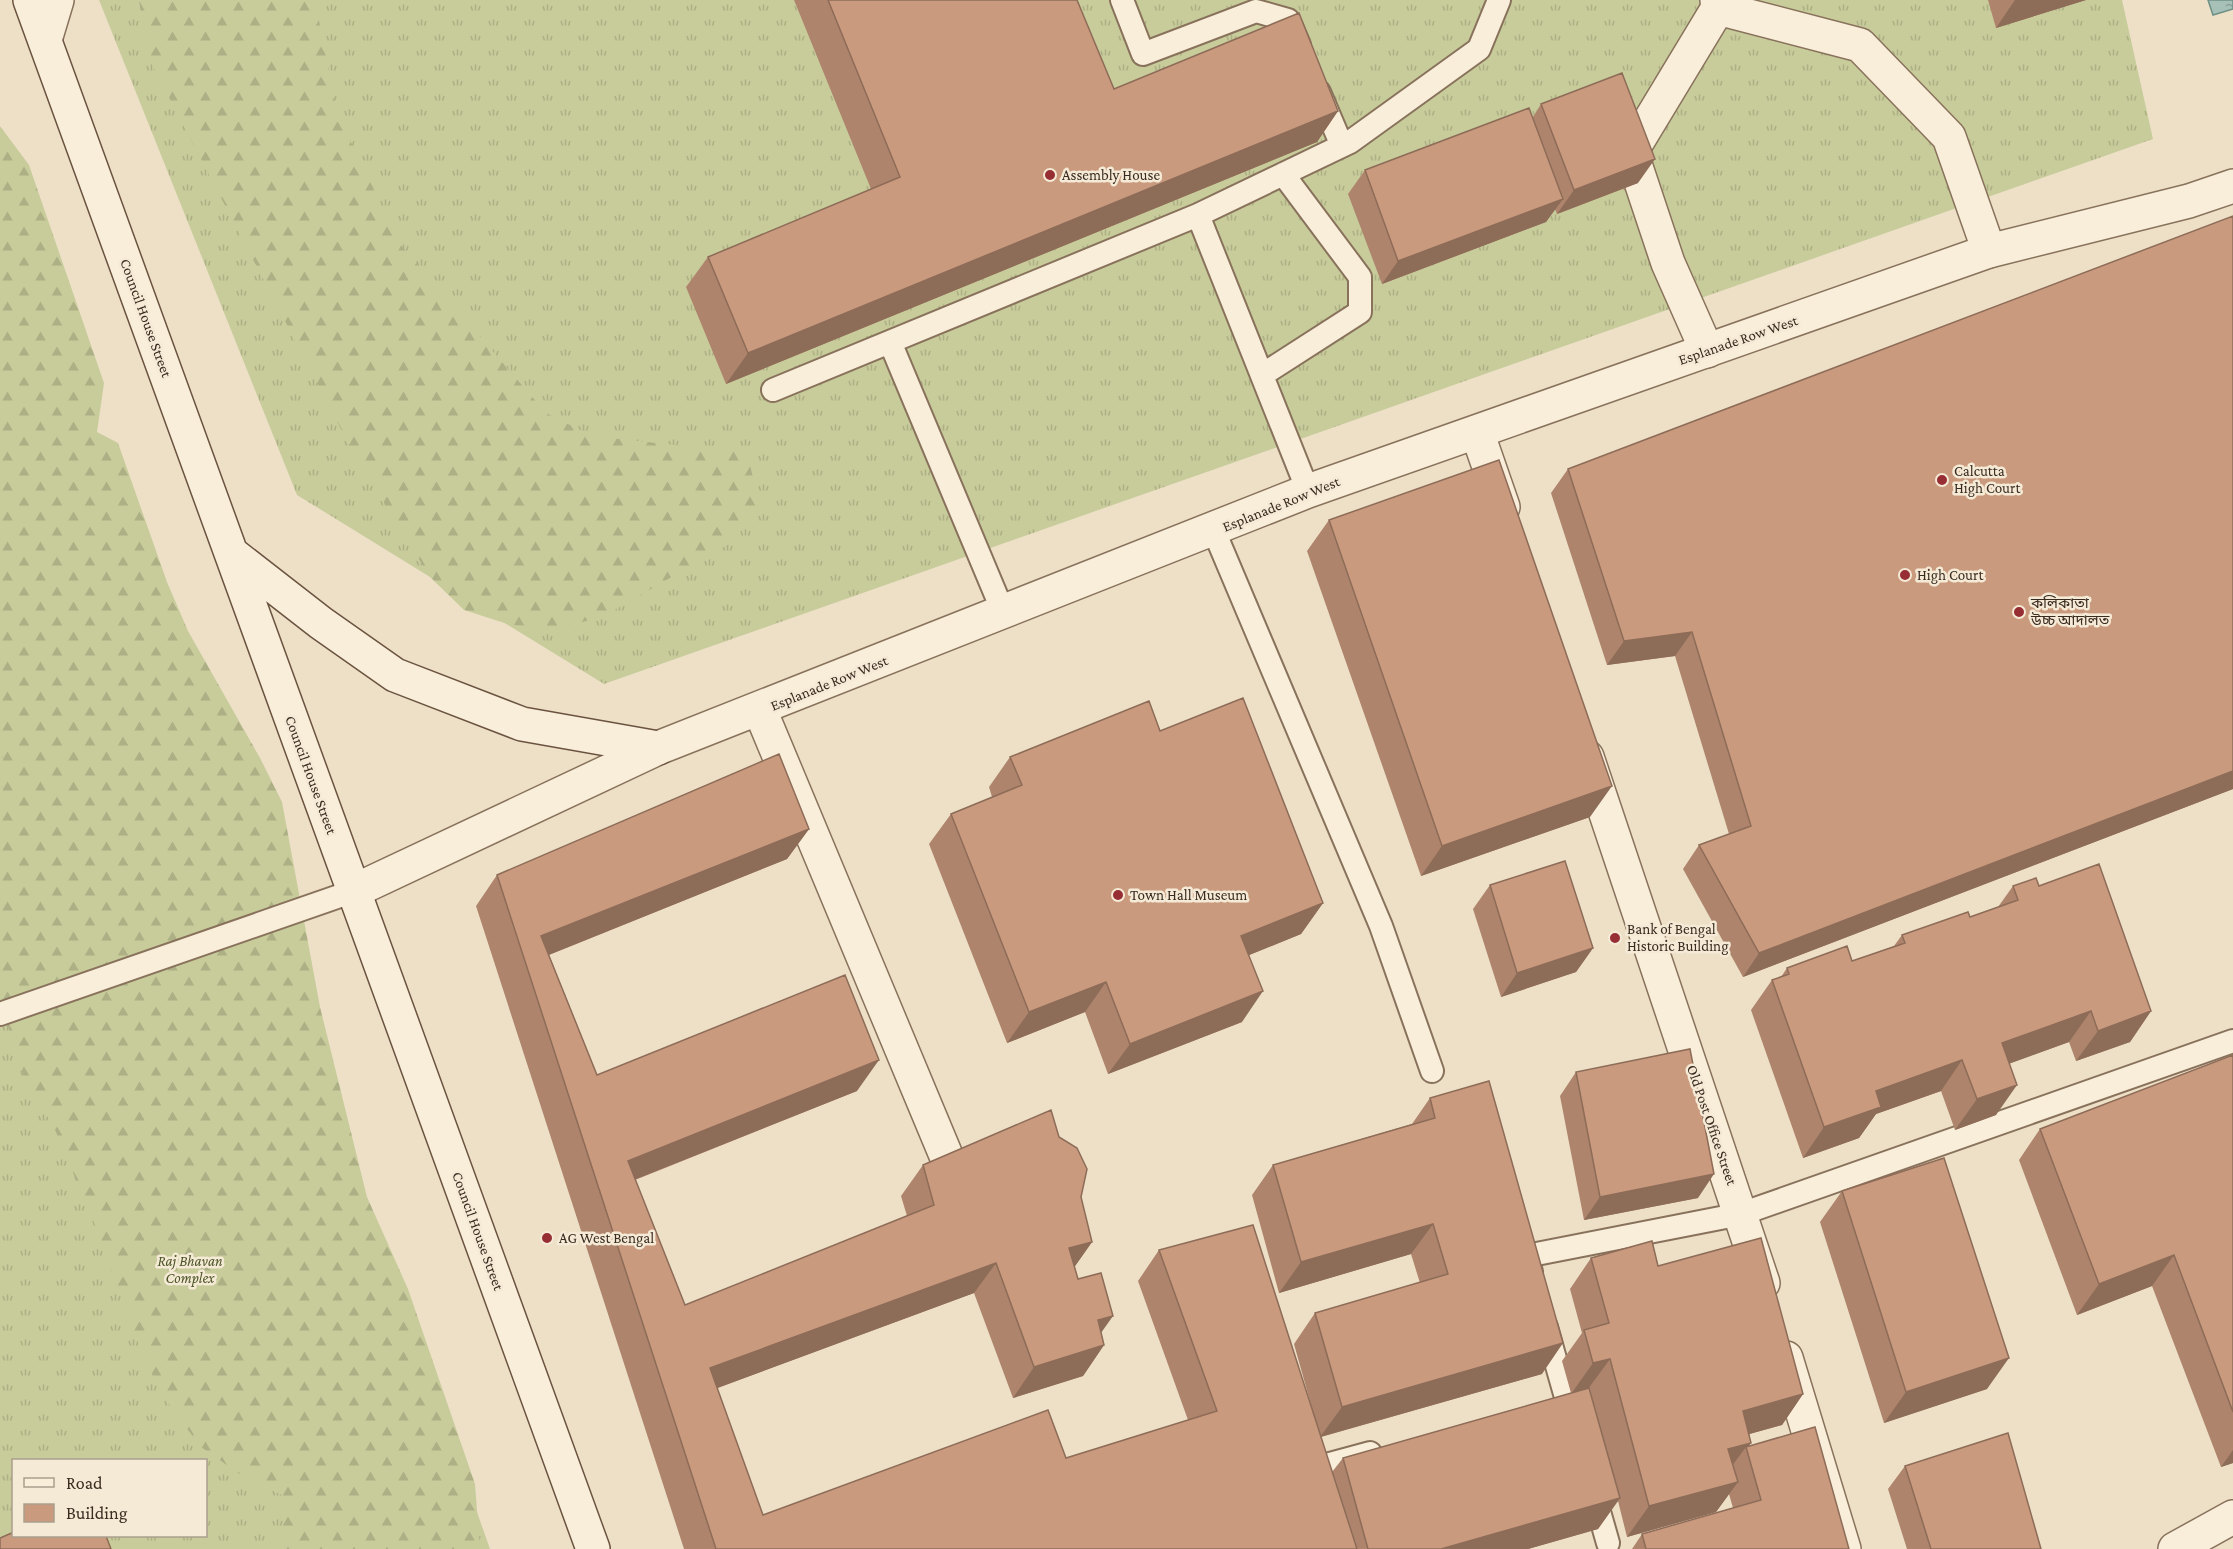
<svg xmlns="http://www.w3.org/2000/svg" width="2233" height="1549" font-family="'Crimson Pro','Noto Sans Bengali',serif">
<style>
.grass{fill:url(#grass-tufts);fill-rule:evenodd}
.forest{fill:url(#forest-firs)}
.water{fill:url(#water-ripples);stroke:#6e9086;stroke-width:1.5}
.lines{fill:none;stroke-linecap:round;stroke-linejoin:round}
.service-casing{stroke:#89725c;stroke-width:26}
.minor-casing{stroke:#89725c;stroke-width:36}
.tertiary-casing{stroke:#89725c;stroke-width:36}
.secondary-casing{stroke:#6b5340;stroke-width:36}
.service{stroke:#f8eeda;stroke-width:22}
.minor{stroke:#f8eeda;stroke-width:33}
.tertiary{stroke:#f8eeda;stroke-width:33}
.secondary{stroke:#f8eeda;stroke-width:33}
.wall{fill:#ae846c}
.shaded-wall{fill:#8d6c58}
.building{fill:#ca9a7e;stroke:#8d6c58;stroke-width:1.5}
.poi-dot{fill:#962e34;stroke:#f5ead6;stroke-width:2}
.labels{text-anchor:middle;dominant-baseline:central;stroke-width:5;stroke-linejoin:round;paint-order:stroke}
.poi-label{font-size:15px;fill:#392b20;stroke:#f5ead6;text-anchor:start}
.street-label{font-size:15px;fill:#392b20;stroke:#f5ead6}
.park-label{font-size:15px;font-style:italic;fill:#4c5527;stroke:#f5ead6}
</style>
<defs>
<pattern id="grass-tufts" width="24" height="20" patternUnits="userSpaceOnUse" patternTransform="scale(1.5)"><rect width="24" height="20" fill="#c8cc9b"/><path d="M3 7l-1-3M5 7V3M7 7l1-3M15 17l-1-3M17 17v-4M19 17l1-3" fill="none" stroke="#adaf85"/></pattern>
<pattern id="forest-firs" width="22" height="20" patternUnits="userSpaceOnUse" patternTransform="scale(1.5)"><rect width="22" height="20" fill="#c8cc9b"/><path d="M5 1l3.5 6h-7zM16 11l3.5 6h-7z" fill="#adaf85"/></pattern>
<pattern id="water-ripples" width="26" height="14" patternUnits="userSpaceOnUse" patternTransform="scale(1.5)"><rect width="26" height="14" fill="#a8c1b8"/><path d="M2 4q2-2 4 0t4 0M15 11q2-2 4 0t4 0" fill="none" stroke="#8a9d95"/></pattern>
</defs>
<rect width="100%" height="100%" fill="#ede0c7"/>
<path class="grass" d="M99 0H2122L2153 139 604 684 297 495Z
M0 241 97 432 490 1549H0ZM14 1460H206V1536H14Z"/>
<path class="forest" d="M139 0H315L337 113 400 244 546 413 592 436 747 453 759 502 734 541 604 616 560 628 511 625 464 610 430 577 355 456 147 55Z
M0 126 29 165 104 383 97 432 118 443 167 582 188 631 260 758 282 802 320 1007 367 1197 408 1289 475 1484 480 1549H278L288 1498 244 1477 201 1447 172 1409 146 1364 93 1220 53 1125 26 1084 0 1001 3 745 0 732Z"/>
<path class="water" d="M2208 0H2233V9L2213 15Z"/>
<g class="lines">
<defs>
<path id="service" d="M1122 0 1143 54 1256 11 1288 20 1299 45
M1319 92 1342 146
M1198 215 1308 491
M890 342 1004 614
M1262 375 1360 312V277L1283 174
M773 390 1198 215 1350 142 1479 49 1499 0
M1214 531 1381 926 1432 1071
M0 1014 354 891
M1531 1272 1526 1256 1741 1214 2233 1041
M1546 1327 1573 1422
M1311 1469 1370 1453
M1594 1494 1608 1543"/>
<path id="minor" d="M1718 8 1860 45 1949 137 1989 251
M1707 351 1668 263 1631 152 1718 8 1717 0
M1477 432 1503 507
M760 710 950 1165
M1587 757 1763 1283
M1786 1358 1844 1549"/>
<path id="tertiary" d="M45 40 57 0
M354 891 658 748 1308 491 1989 251 2189 201 2233 186
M2175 1549 2233 1517"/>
<path id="secondary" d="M30 0 593 1549
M231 553 321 623 395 675 522 724 658 748"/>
</defs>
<use href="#service" class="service-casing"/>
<use href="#minor" class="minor-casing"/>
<use href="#tertiary" class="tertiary-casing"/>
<use href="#secondary" class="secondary-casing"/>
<use href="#service" class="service"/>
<use href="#minor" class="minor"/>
<use href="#tertiary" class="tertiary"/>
<use href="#secondary" class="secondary"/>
</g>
<path class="wall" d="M794 0H1077L1114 89 1338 111 1317 142 726 384 686 287 708 257 871 189Z
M1988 0H2086L1996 28Z
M1541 104 1638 183 1557 214 1555 209 1546 222 1382 284 1348 194 1365 170 1533 117Z
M2233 216V789L1743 977 1683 869 1699 845 1729 834 1675 656 1607 665 1551 493 1568 469Z
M1329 520 1590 817 1421 876 1307 551Z
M1160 731 1323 903 1301 934 1249 955 1242 1022 1108 1074 1085 1012 1007 1043 929 844 951 814 992 797 989 787 1010 757Z
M809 829 787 859 549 955 597 1075 857 1091 635 1180 685 1305 907 1216 901 1196 923 1165 1059 1137 1081 1197 1092 1242 1074 1267 1078 1279 1101 1333 1104 1345 1083 1376 1013 1398 974 1293 717 1388 763 1515 1066 1458 1188 1420 1138 1281 1159 1250 1313 1412 1294 1344 1315 1313 1420 1283 1411 1254 1279 1293 1252 1195 1273 1165 1412 1124 1430 1098 1542 1374 1321 1437 1332 1472 1343 1458 1571 1393 1562 1361 1582 1333 1570 1289 1591 1258 1658 1266 1803 1394 1782 1425 1749 1434V1446L1849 1549H1632L1642 1534 1733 1508 1729 1494 1716 1512 1627 1537 1618 1501 1598 1529 1528 1549H684L476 906 497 875Z
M1490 885 1593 948 1576 972 1501 997 1473 909Z
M2013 886H2039L2151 1011 2130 1042 2076 1061 2069 1042 2010 1063 1996 1115 1955 1130 1941 1091 1876 1114 1859 1138 1803 1158 1751 1010 1772 980 1781 977 1787 968 1852 961 1894 946 1902 935 1970 917 1998 907Z
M2233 1055V1463L2221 1467 2152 1286 2077 1315 2019 1160 2040 1129Z
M1576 1072 1698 1198 1584 1220 1560 1096Z
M1842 1191 1987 1389 1884 1423 1820 1222Z
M1905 1466 2041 1549H1907L1888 1489Z"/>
<path class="shaded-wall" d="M2015 0H2086L1996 28Z
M1338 111 1317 142 726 384 748 353Z
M1655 159 1638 183 1557 214 1574 190Z
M1563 199 1546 222 1382 284 1398 261Z
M1692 632 1675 656 1607 665 1624 641Z
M2233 771V789L1743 977 1759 953Z
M1612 786 1590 817 1421 876 1442 846Z
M809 829 787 859 526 964 541 936Z
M1323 903 1301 934 1220 967 1241 936Z
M1593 948 1576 972 1501 997 1517 973Z
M1106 982 1085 1012 1007 1043 1029 1012Z
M1263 991 1242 1022 1108 1074 1130 1044Z
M2091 1011 2069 1042 1981 1074 2002 1043Z
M2151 1011 2130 1042 2076 1061 2098 1031Z
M879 1060 857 1091 606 1191 628 1161Z
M1962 1060 1941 1091 1876 1114 1859 1138 1803 1158 1824 1127 1876 1091Z
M2017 1085 1996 1115 1955 1130 1977 1099Z
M1714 1174 1698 1198 1584 1220 1600 1197Z
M1433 1224 1411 1254 1279 1293 1301 1262Z
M1092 1242 1071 1272 1069 1248Z
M2174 1255 2152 1286 2077 1315 2099 1284Z
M996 1263 974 1293 688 1399 710 1368Z
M1113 1316 1091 1347 1098 1320Z
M1563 1343 1542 1374 1320 1437 1342 1407Z
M1104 1345 1083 1376 1013 1398 1034 1367Z
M2009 1358 1987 1389 1884 1423 1906 1392Z
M1610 1359 1588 1389 1571 1394 1593 1363Z
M1803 1394 1782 1425 1721 1442 1743 1411Z
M1751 1443 1746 1450V1447L1726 1474 1728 1449Z
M2233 1450V1463L2221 1467Z
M1738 1482 1716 1512 1627 1537 1649 1506Z
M1620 1498 1598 1529 1528 1549H1441Z"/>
<path class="building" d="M828 0H1077L1114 89 1299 13 1338 111 748 353 708 257 900 177Z
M1622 73 1655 159 1574 190 1541 104Z
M1529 108 1563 199 1398 261 1365 170Z
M2233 216V771L1759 953 1699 845 1751 826 1692 632 1624 641 1568 469Z
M1499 460 1612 786 1442 846 1329 520Z
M1243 698 1323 903 1241 936 1263 991 1130 1044 1106 982 1029 1012 951 814 1022 785 1010 757 1149 701 1160 731Z
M779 754 809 829 541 936 597 1075 845 975 879 1060 628 1161 685 1305 934 1205 923 1165 1051 1110 1059 1137 1077 1148 1087 1169 1081 1197 1092 1242 1069 1248 1078 1279 1101 1273 1113 1316 1098 1320 1104 1345 1034 1367 996 1263 710 1368 763 1515 1048 1410 1066 1458 1217 1411 1159 1250 1253 1225 1357 1549H716L497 875Z
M1565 861 1593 948 1517 973 1490 885Z
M2099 864 2151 1011 2098 1031 2091 1011 2002 1043 2017 1085 1977 1099 1962 1060 1876 1091 1881 1107 1824 1127 1772 980 1789 974 1787 968 1847 946 1852 961 1905 943 1902 935 1968 912 1970 917 2018 900 2013 886 2036 878 2039 886Z
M1690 1049 1714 1174 1600 1197 1576 1072Z
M2233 1055V1412L2174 1255 2099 1284 2040 1129Z
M1489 1081 1563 1343 1342 1407 1315 1313 1448 1274 1433 1224 1301 1262 1273 1165 1435 1118 1430 1098Z
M1944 1158 2009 1358 1906 1392 1842 1191Z
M1761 1238 1803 1394 1743 1411 1751 1443 1728 1449 1738 1482 1649 1506 1610 1359 1593 1363 1584 1330 1609 1323 1591 1258 1652 1241 1658 1266Z
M1589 1388 1620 1498 1441 1549H1368L1343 1458Z
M1815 1427 1849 1549H1646L1642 1534 1761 1500 1746 1447Z
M2008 1433 2041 1549H1931L1905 1466Z
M14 1532V1536H106L111 1549H0V1538Z"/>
<g class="poi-dot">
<circle cx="1050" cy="175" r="6"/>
<circle cx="1942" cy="480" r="6"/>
<circle cx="1905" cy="575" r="6"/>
<circle cx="2019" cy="612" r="6"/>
<circle cx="1118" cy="895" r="6"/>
<circle cx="1615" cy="938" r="6"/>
<circle cx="547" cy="1238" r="6"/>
</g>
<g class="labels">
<g class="poi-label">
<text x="1062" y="175">Assembly House</text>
<text x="1954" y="471">Calcutta<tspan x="1954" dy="17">High Court</tspan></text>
<text x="1917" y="575">High Court</text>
<text x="2031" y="603">কলিকাতা<tspan x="2031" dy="17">উচ্চ আদালত</tspan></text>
<text x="1130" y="895">Town Hall Museum</text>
<text x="1627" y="929">Bank of Bengal<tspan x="1627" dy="17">Historic Building</tspan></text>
<text x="559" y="1238">AG West Bengal</text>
</g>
<g class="street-label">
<text transform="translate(146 318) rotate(70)">Council House Street</text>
<text transform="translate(1738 340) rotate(-19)">Esplanade Row West</text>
<text transform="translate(1281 504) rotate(-22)">Esplanade Row West</text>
<text transform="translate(829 683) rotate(-22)">Esplanade Row West</text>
<text transform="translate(311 775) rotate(70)">Council House Street</text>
<text transform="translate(1712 1125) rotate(71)">Old Post Office Street</text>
<text transform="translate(478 1231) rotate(70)">Council House Street</text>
</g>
<g class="park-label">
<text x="190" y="1261">Raj Bhavan<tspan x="190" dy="17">Complex</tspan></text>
</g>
</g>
<rect x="12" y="1459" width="195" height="78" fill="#f5ead6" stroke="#aa9e8d" stroke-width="1.5"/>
<rect x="24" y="1478" width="30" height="9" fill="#f8eeda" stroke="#aa9e8d" stroke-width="1.5"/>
<text x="66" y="1489" font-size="18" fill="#392b20">Road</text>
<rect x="24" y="1504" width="30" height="18" fill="#ca9a7e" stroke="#aa9e8d" stroke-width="1.5"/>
<text x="66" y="1519" font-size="18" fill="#392b20">Building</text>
</svg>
